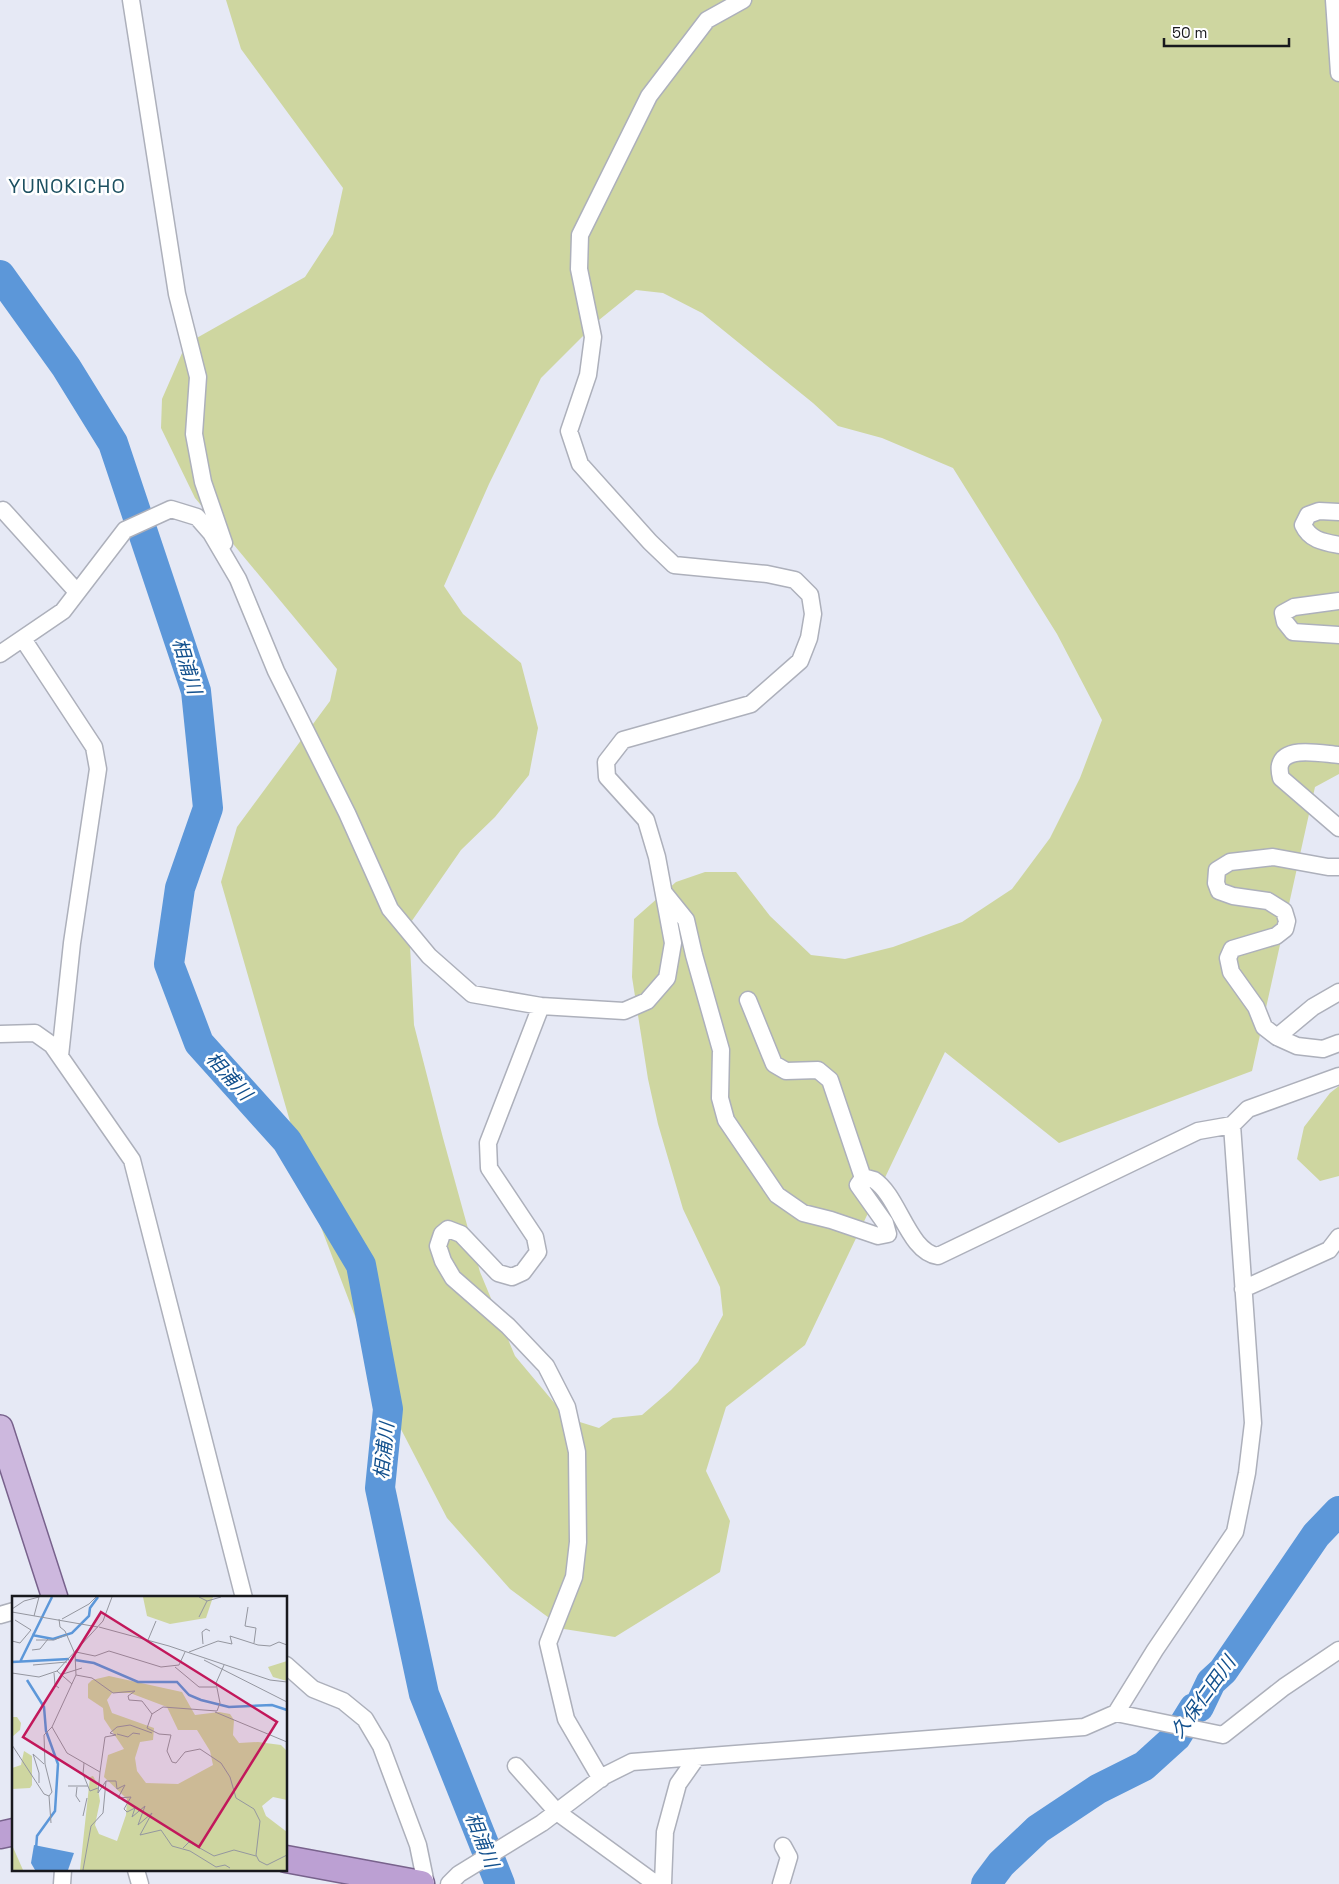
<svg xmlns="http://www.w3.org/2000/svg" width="1339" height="1884" font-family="'Space Grotesk','Noto Sans JP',sans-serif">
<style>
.green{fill:#ced6a0;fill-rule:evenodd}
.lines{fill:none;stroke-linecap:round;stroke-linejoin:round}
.river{stroke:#5c97d9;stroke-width:30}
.minor-casing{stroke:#adb0bb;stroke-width:19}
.primary-casing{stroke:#78628c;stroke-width:28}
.trunk-casing{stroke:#78628c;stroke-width:29}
.minor{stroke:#fff;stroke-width:16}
.primary{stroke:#cdb8de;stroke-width:25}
.trunk{stroke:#bca0d3;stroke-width:26}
.labels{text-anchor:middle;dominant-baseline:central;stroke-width:5;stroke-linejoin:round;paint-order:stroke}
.water-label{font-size:19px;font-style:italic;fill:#12508d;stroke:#fff}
.quarter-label{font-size:20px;letter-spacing:1px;fill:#1d5061;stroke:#fff}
.inset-river{fill:none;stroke:#5c97d9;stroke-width:2.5}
.inset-road{fill:none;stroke:#94969f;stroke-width:1}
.view{fill:#c2185b;fill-opacity:0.15;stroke:#c2185b;stroke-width:2.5}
.inset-edge{fill:none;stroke:#18191d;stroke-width:2.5}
</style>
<rect width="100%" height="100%" fill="#e6e9f5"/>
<path class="green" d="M226 0H1339V774L1315 787 1252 1071 1059 1143 945 1052 805 1345 726 1407 706 1471 730 1521 720 1572 615 1637 564 1629 510 1589 447 1518 390 1408 319 1222 221 882 237 827 330 701 337 669 195 498 161 428 162 399 186 344 305 277 333 234 343 188 241 49ZM636 290 663 293 702 313 813 403 838 426 882 438 953 468 1057 634 1102 720 1080 778 1050 838 1012 889 962 922 893 947 845 959 811 955 770 916 736 872H705L676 882 634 919 632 977 648 1079 658 1124 683 1209 720 1287 723 1315 698 1362 671 1390 642 1415 613 1418 599 1428 567 1418 515 1356 480 1272 443 1138 414 1025 409 925 461 850 495 817 529 775 538 728 521 663 463 614 444 586 489 484 541 378 599 320Z
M1339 1086V1176L1320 1181 1297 1159 1304 1127 1330 1093Z"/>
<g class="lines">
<path class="river" d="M0 275 66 367 113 443 196 691 208 808 180 888 169 964 199 1043 287 1141 361 1265 388 1409 380 1488 424 1694 500 1884
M986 1884 1001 1864 1038 1829 1098 1789 1144 1766 1176 1737 1194 1708 1199 1707 1211 1682 1223 1671 1316 1535 1339 1511"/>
<defs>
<path id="minor" d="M131 0 177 294 198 377 194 434 203 482 224 543
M1334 0 1339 73
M3 510 77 592
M1339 512 1319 511 1308 515 1303 525C1310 540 1323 542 1339 545
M1339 601 1294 607 1283 613 1285 622 1293 632 1339 635
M23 639 94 747 98 769 72 943 60 1056
M0 654 63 611 125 530 171 509 197 517 211 533 238 579 276 671 347 813 390 909 429 956 472 994 541 1006 624 1011 647 1001 667 978 673 943 657 857 646 820 607 777 606 762 623 740 751 704 800 661 809 638 813 614 810 595 795 580 767 574 674 565 650 542 580 464 569 431 588 375 593 337 579 269 580 235 649 96 707 20 743 0
M1339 755C1323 754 1285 745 1280 765 1279 769 1280 774 1281 778L1339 828
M1339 867H1328L1273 857 1230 862 1217 870 1216 883 1219 891 1233 896 1268 901 1284 911 1287 921 1285 929 1276 936 1232 949 1228 958 1231 972 1256 1007 1264 1027 1277 1037 1297 1046 1323 1049 1339 1043
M665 894 686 920 694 955 721 1050 720 1098 726 1120 777 1195 803 1213 831 1220 878 1236 888 1234 885 1223 858 1185 863 1178C867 1178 871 1179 874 1180 899 1196 908 1252 938 1256L1198 1131 1232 1125
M748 1000 774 1064 786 1071 818 1070 830 1080 863 1178
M541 1006 488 1143 489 1168 535 1237 538 1252 523 1272 512 1277 498 1273 461 1234 448 1229 442 1234 438 1246 443 1261 453 1278 508 1326 546 1366 567 1407 577 1452 578 1542 574 1577 548 1643 566 1719 601 1779
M0 1034 35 1033 52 1045 132 1160 244 1598
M1277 1037 1313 1007 1339 992
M1243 1289 1329 1250 1339 1237
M0 1615 14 1611
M286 1665 313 1689 343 1701 365 1719 381 1746 418 1845 426 1884
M1116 1713 1223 1735 1284 1687 1339 1650
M516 1766 557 1812 656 1884
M136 1870 140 1884
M62 1884 63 1870
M449 1884 459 1874 542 1823 604 1776 632 1762 1084 1727 1116 1713 1155 1650 1235 1532 1247 1473 1253 1423 1232 1125 1248 1109 1339 1076
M663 1884 665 1832 678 1784 697 1757
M781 1884 789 1857 783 1846"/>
<path id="primary" d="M0 1428 55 1598"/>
<path id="trunk" d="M0 1835 14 1832
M286 1859 421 1884"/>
</defs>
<use href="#minor" class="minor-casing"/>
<use href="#primary" class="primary-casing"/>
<use href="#trunk" class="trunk-casing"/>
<use href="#minor" class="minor"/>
<use href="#primary" class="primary"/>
<use href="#trunk" class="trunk"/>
</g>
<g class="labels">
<g class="water-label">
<text transform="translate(187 666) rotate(73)">相浦川</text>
<text transform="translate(229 1076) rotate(48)">相浦川</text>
<text transform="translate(384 1451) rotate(-84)">相浦川</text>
<text transform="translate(1203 1697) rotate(-54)">久保仁田川</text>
<text transform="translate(482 1840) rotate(68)">相浦川</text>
</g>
<g class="quarter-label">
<text x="67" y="186">YUNOKICHO</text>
</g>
</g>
<g transform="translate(12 1596)">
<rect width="275" height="275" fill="#e6e9f5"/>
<path d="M131 1H201L194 22 158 28 135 20ZM275 65V85L261 81 256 71ZM97 80 170 96 183 119 207 116 218 118 222 124 221 139 227 147 246 146 269 149 275 155V204L261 201 250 210 254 220 275 236V274H68L78 181 81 180 85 187 88 205 83 229 87 238 105 245 114 219 115 203 92 181 96 159 112 153 92 123 91 112 76 102V88L80 84ZM100 97H118L155 111 166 134H185L198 155 201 169 166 188 134 187 125 175 123 162 128 146 141 144 142 132 100 117 95 104ZM0 121H5L9 127 8 134 0 141ZM12 155 20 160V189L18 192 0 193V172L9 169ZM0 249 11 274H0Z" fill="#ced6a0" fill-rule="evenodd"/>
<path d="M22 249 62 257 56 274H23L19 267Z" fill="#5c97d9"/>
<path class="inset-river" d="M20 39 41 43 60 37 77 20 78 12 86 1M63 64 82 67 126 86H165L177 99 189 104 217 111 260 109 275 114M0 66 57 63M8 66 40 1M15 84 32 111 34 135 46 168 43 215 25 240 24 253"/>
<path class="inset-road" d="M187 1 195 5 209 1M236 11 233 30 244 32 242 47M0 13 12 5 27 1M0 16 86 31M22 20 27 1M187 21 195 5M47 23 48 31 53 35 63 58 64 79 40 131 55 157 88 176 86 197 94 185M50 23 77 8 84 1M87 31 157 50 258 84 275 86M24 44H42L54 39M136 44 144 25M0 45 8 47 19 34 3 24M191 48 190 36 194 33 198 35M20 54 28 53 36 43M64 56 83 60 97 55 149 71 167 69 173 56M177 56 206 45 220 48 218 40 246 49 258 50 267 46 275 49M192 64 275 106M21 69 55 66M212 69 204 87 208 107 205 115 151 111 140 118 135 132 147 138 159 139 155 155 160 166 164 167 173 156 188 153 209 167 218 181 224 202 242 213 248 225 244 259 247 265 255 269 275 259M163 71 187 91H204M45 75 60 88M0 77 27 81 45 75 91 25 100 1M42 77 43 89 47 92M51 78 70 72M64 79 80 82 101 97 123 95 116 100 117 104 130 105 140 118M203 116 275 146M105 138 116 141 121 137 128 138M0 149 32 198 37 200 40 196 33 168 32 139 40 131M72 167 71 178 78 195 86 192M88 176 93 141 104 139 98 137 105 131 118 129 140 137M94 185H104L105 193 113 189 106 202 119 201 112 213 115 216 123 212 120 221 133 210 126 229 140 217 128 239 149 234 160 250 178 255 204 271 213 269 218 272M27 187V177L21 158 32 168M56 190H76M65 191 64 200 68 206M37 200 39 227M71 220 75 202M171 252 177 246 202 260 222 254 244 260M71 274 79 230 91 217 94 185"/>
<path class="view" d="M89 16 265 126 187 251 11 141Z"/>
<rect width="275" height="275" class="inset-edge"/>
</g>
<path d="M1164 38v8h125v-8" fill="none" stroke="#18191d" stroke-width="2.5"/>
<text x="1172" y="38" font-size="15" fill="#18191d" stroke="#ffffff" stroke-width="4" paint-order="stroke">50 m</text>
</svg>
